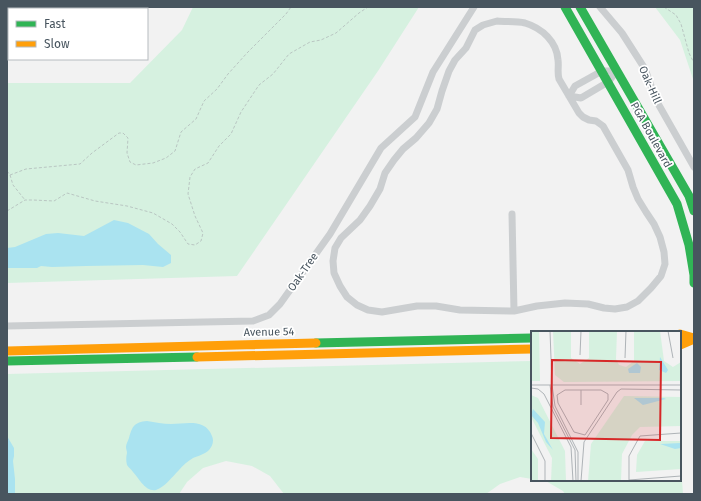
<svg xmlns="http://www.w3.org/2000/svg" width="701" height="501" font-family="'Fira Sans',sans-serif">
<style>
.green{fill:#d6f1e0}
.water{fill:#aae3f0}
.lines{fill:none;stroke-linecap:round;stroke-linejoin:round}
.path{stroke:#b9c6c2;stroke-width:1;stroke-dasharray:3 2;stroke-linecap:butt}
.street{stroke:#cbced0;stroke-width:7}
.fast{stroke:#30b455;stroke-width:9}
.slow{stroke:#ff9f0a;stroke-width:9}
.labels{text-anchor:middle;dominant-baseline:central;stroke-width:3.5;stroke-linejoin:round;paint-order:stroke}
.street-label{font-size:11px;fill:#48555f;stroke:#fff}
.inset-road{fill:none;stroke:#aeb3b7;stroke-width:1}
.view{fill:#d62828;fill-opacity:0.15;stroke:#d62828;stroke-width:2}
.inset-edge{fill:none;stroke:#48555f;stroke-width:2}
</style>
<rect width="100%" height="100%" fill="#f2f2f2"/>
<path class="green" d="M193 7H419L378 71 237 276 7 283V83H130L182 30Z
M655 7H694V82L680 40Z
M532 361V479L520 477 500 484 486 494H284L270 476 252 466 226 461 203 468 187 482 179 494H7V374Z
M680 453 683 494H565L563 491 544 480H680Z"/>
<path class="water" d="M114 220 128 223 149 234 158 244 171 255V263L163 267 143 265 86 266 52 267 41 266 37 268H7V248L15 247 46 234 58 233 84 236Z
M147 421C155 422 163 424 171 424 186 424 205 418 212 436 214 440 213 446 209 450 205 454 198 456 193 458 188 461 183 465 179 470 172 477 165 487 156 490 145 492 139 478 133 472 131 469 129 468 127 465 126 461 126 457 127 453 127 451 126 449 126 447 126 444 128 441 129 438 132 427 134 422 147 421Z
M7 436 14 448V456L13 461 15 479V494H7Z"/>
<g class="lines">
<path class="path" d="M664 7 676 15 681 24 689 53 694 63
M7 171 10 175 13 185 25 200
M10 175 26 169 80 164 92 153 119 133H123L128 138 127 153 130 162 136 165 153 163 166 158 175 151 181 132 196 119 204 101 217 89 228 74 247 53 286 14 291 7
M7 211 25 200H33L54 201 67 193 95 201 127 206 153 213 172 224 180 232 188 244 195 245 201 241 203 233 195 216 188 194 190 177 195 169 208 163 219 146 231 134 241 112 259 85 273 74 289 54 310 42 321 40 336 33 359 13 368 7"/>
<path class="street" d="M600 7 622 33 645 69 656 100 694 167
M135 9 136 7
M497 21C506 22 516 21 525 23 542 28 557 42 558 60 559 67 557 72 559 79L579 113 583 117 589 120 596 121 603 126 628 170 633 187 638 199 646 212 654 224 660 237 664 252 665 264 661 276 651 288 638 301 627 307 615 309 604 308 588 304 565 303 537 306 514 311 460 310 436 306H417L382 312 368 310 357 305 347 297 340 286 334 273 333 261 335 248 341 238 360 220 370 206 380 189 385 173 394 160 403 149 416 138 429 123 437 109 442 91 449 71 455 60 466 48 475 30 483 25Z
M7 37H9
M602 71H617L608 82 581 98 569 96 575 86Z
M512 214 514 311
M7 326 253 321 269 315 280 304 330 234 381 148 415 117 433 72 474 7"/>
<path class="fast" d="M565 7 677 204 689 245 694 275V283
M580 7 689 196 694 211
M316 343 532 338
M7 361 197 357"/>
<path class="slow" d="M680 334 694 338
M680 345 694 339
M7 351 316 343
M197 357 532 349"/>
</g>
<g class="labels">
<g class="street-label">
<text transform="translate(650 85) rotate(66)">Oak-Hill</text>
<text transform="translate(651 135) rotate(61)">PGA Boulevard</text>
<text transform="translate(303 272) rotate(-55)">Oak-Tree</text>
<text transform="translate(269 332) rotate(-1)">Avenue 54</text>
</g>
</g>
<g transform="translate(531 331)">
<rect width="150" height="150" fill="#f2f2f2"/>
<path d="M0 0H8L9 50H0ZM22 0H40V27L49 33 58 27V0H86L85 28 88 34 95 36 103 30V0H129L133 30 142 36 150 31V50L33 51 24 44ZM0 64 7 67 34 120 35 150H20L21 127 0 86ZM93 65 150 66V95L109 96 101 104 91 123 90 150H57L60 113ZM114 110H150V138L105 141 106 124ZM0 118 7 128V150H0Z" fill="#d6f1e0"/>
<path d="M129 26 137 39 135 42 128 39ZM106 32 110 36 109 42H98L97 38ZM103 67H133L135 68 112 74ZM2 78 14 91 13 103 22 119 15 111 7 92 0 84ZM150 112V117L144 118 129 113Z" fill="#aae3f0"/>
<path class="inset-road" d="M19 0 21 54M137 0 142 27M49 24 50 0M94 27 95 0M0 54H150M19 54 22 76 44 119 45 150M21 54 24 75 47 121V150M0 57 7 58 13 63 40 116 42 150M34 59H70L77 63V69L54 104 43 101 27 72 26 64ZM50 59V74M0 102 14 130V150M98 149 150 145M50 150 53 111 86 61 90 58 150 59M98 150V125L109 105 150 102"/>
<path class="view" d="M21 29 130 31 129 109 20 107Z"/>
<rect width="150" height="150" class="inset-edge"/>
</g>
<rect width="701" height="501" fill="none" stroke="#48555f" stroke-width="16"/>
<rect x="8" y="8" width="140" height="52" fill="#ffffff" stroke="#b6bbbf"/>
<rect x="16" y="21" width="20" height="6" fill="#30b455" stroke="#b6bbbf"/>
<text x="44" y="28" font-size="12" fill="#48555f">Fast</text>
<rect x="16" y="41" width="20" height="6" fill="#ff9f0a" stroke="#b6bbbf"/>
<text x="44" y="48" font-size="12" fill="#48555f">Slow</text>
</svg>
